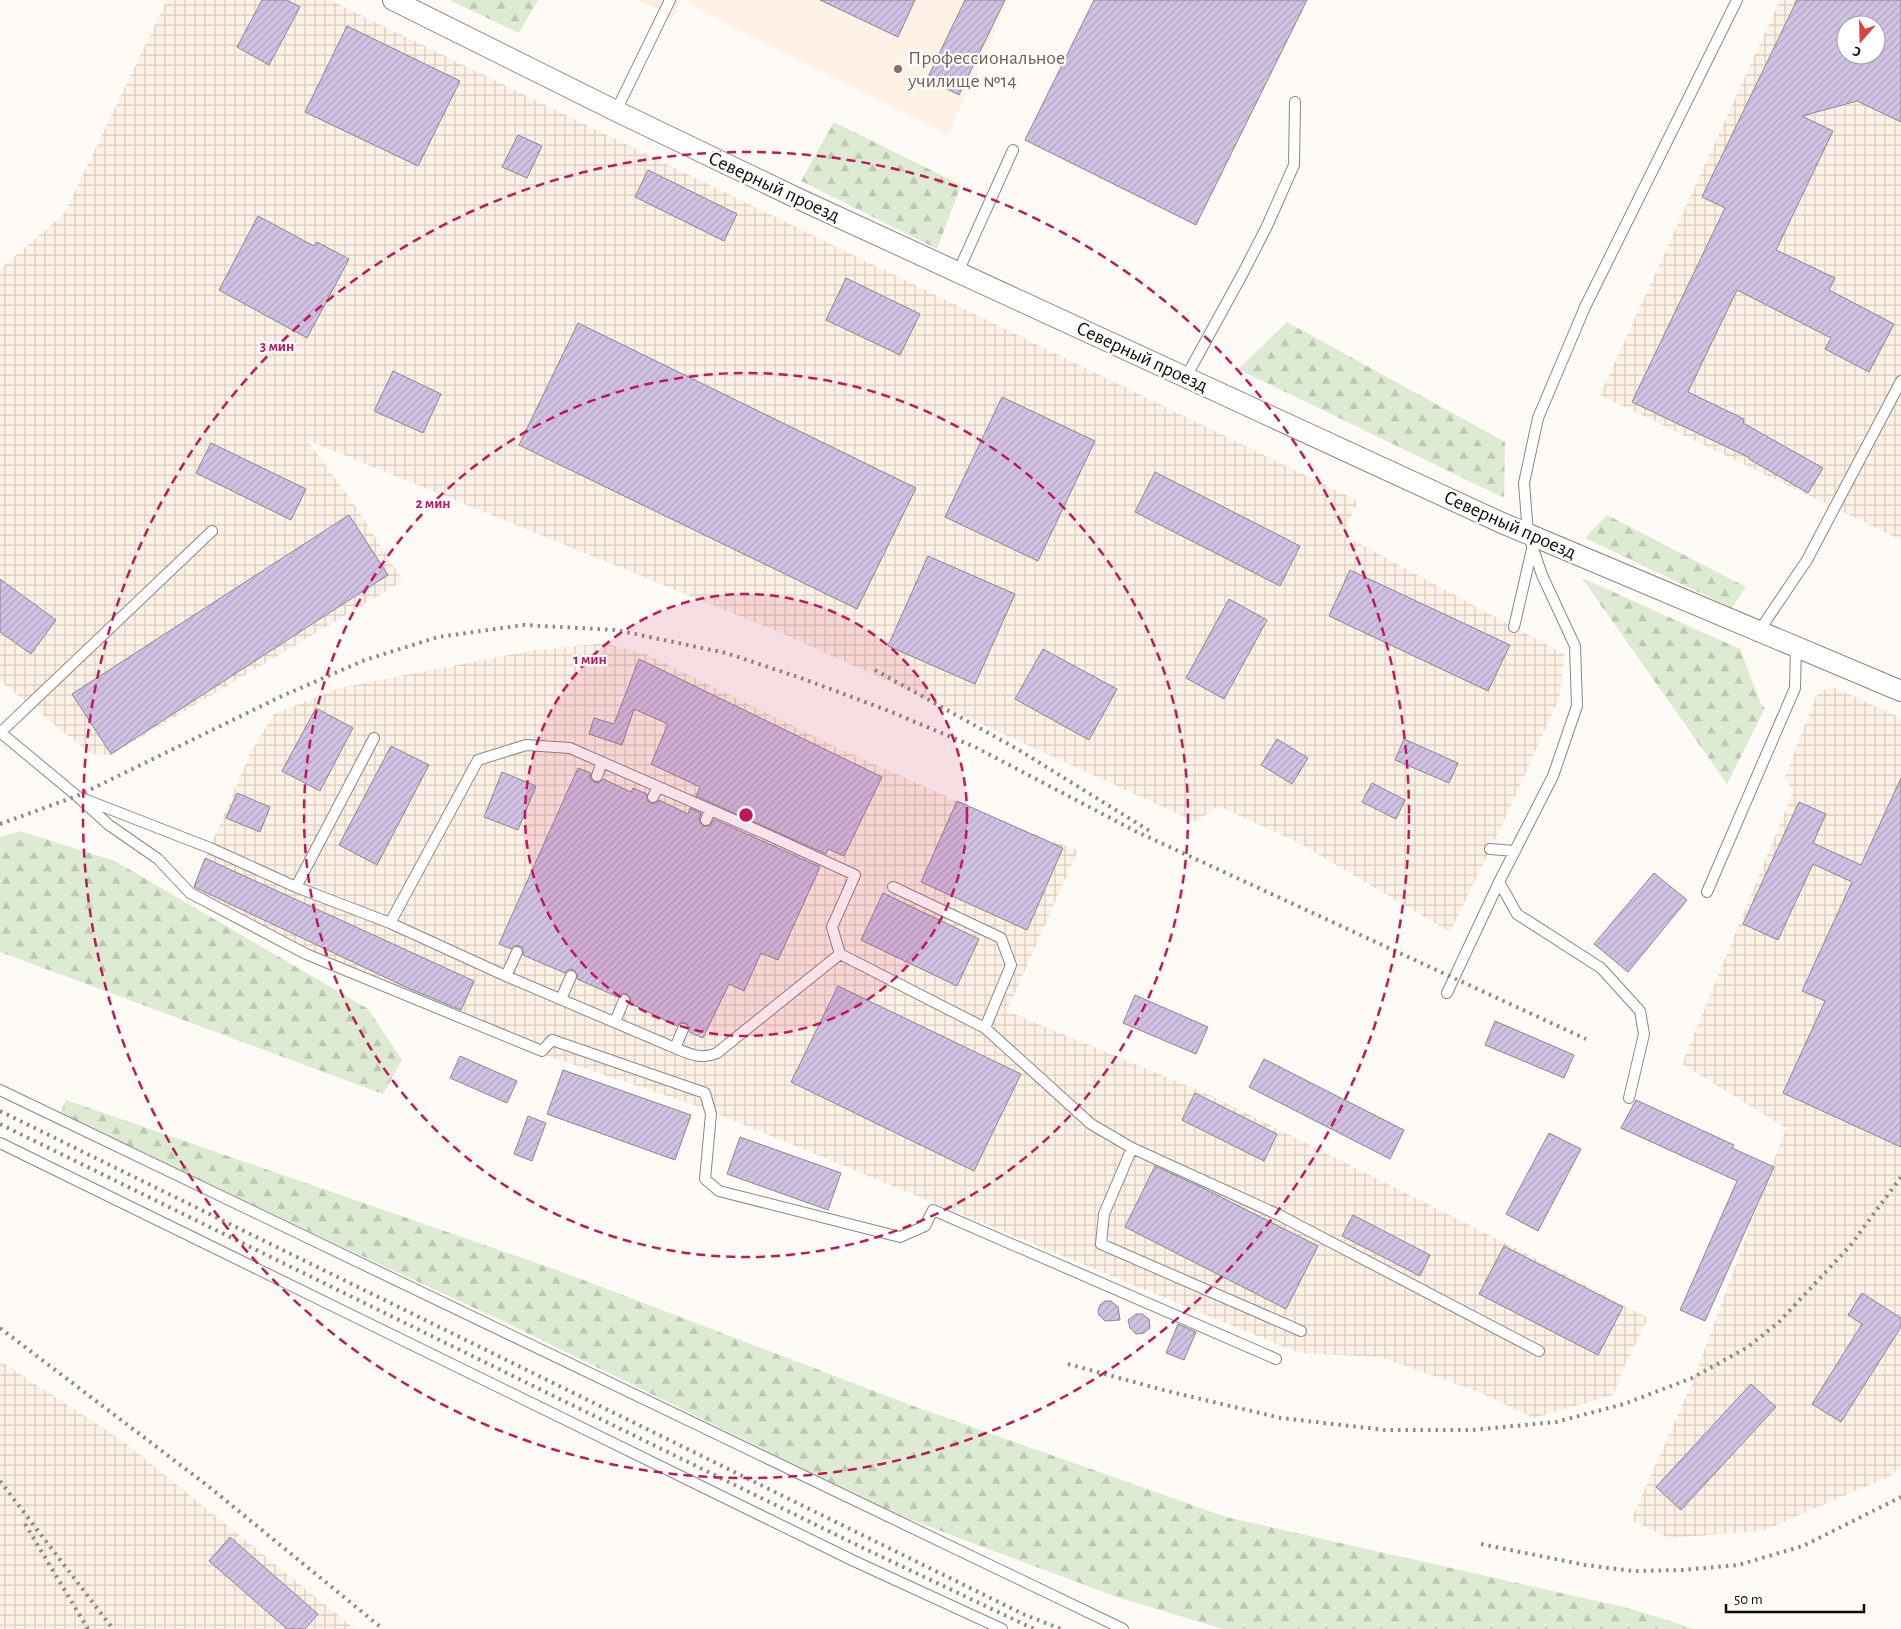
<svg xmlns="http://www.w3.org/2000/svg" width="1901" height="1629" font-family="'Alegreya Sans',sans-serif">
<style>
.commercial{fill:#feeee2}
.industrial{fill:url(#industrial-grid);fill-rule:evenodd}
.built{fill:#fef1e5}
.forest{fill:url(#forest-firs)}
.building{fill:url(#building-hatch);stroke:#8b888f;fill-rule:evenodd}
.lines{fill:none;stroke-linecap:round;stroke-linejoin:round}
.service-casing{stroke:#8d8781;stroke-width:12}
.minor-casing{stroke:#8d8781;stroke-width:22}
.service{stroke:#fff;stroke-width:10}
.minor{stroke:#fff;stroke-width:20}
.rail{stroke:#8d8a87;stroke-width:4;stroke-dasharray:2.5 5;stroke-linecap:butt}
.ring{fill:none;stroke:#c2185b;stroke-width:2.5;stroke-dasharray:9 6}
.education-dot{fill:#8d6e63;stroke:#fff;stroke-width:2}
.labels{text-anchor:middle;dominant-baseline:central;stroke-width:4.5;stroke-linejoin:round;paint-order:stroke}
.education-label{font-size:20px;fill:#785e54;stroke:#fff;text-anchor:start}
.street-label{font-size:20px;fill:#0f0d0b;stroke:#fff}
.centre{fill:#c2185b;stroke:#fff;stroke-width:2.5}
.ring-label{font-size:15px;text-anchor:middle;font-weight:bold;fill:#c2185b;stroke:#fff;stroke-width:4.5;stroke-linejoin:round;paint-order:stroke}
</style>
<defs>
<pattern id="industrial-grid" width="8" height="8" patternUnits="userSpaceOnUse" patternTransform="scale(1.25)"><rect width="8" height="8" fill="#fef1e5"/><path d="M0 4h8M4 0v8" fill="none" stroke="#d8cdc3"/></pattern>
<pattern id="forest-firs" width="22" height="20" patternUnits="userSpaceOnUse" patternTransform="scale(1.25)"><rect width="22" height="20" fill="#ddebd3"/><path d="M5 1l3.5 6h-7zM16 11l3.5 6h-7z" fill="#bcc8b4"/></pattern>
<pattern id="building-hatch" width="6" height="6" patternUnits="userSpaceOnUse" patternTransform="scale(1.25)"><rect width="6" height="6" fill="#d1c1e3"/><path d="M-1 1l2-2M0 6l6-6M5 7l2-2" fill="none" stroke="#b2a5c1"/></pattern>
</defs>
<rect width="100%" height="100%" fill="#fefaf6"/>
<path class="commercial" d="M638 0H681L673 17Z"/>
<path class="industrial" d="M167 0H330L1358 501 1343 535 1564 654 1560 696 1502 825 1450 932 1297 842 1218 806 1196 822 786 635 307 440 355 506 403 581 111 755 91 754 0 681V269L64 214Z
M1780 0H1901V540L1600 395ZM1846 25H1876V55H1846Z
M604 643 646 654 836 747 1013 826 1078 850 1007 1011 1212 1096 1527 1254 1648 1318 1626 1363 1613 1395 1534 1418 1481 1393 1381 1357 1299 1353 703 1108 527 1049 305 960 229 920 189 896 251 752 274 714 339 688 530 651Z
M1831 686 1901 718V1466L1890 1476 1763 1531 1669 1538 1631 1520 1693 1381 1786 1128 1682 1064 1793 792 1785 777 1816 696Z
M0 1361 124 1442 355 1629H0Z"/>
<path class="built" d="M690 0H1009L948 135 690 4Z"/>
<path class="forest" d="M449 0H538L519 33Z
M834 122 961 185 937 249 801 181Z
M1287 322 1505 442 1504 498 1238 369Z
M1607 515 1746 587 1732 608 1585 538Z
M1582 578 1740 649 1761 704 1765 708 1727 784Z
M20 831 115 861 368 1009 402 1060 383 1094 0 952V837Z
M66 1100 557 1270 916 1407 1226 1517 1628 1608 1695 1629H1223L1117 1597 898 1515 507 1323 59 1116Z"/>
<path class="building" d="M262 0H287L300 7 269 65 237 47Z
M820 0H915L898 37Z
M965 0H1005L959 95 927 79Z
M1094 0H1307L1196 225 1025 140Z
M1797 0H1901V122L1857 101 1802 116 1833 131 1776 250 1835 278 1829 290 1894 324 1869 372 1825 349 1831 338 1737 290 1688 392 1744 419 1743 423 1823 468 1808 493 1749 459 1750 458 1632 402 1725 208 1702 197ZM1846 25H1876V55H1846Z
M347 26 460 81 418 166 305 112Z
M518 135 542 146 527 178 502 167Z
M648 170 737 214 724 241 635 197Z
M258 216 314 246 317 242 349 259 307 338 219 290Z
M846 278 920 314 900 355 826 320Z
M578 323 916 488 857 609 519 445Z
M393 371 441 394 423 433 374 411Z
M1002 397 1095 441 1038 561 945 517Z
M211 443 306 489 291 520 196 473Z
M1155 472 1300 546 1280 586 1135 512Z
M349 515 388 575 111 754 72 694Z
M928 556 1015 594 975 684 888 646Z
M1350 570 1510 645 1488 691 1329 616Z
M0 579 56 620 31 654 0 632Z
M1229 599 1267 620 1224 699 1186 678Z
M1043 649 1117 689 1089 740 1015 699Z
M639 659 882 777 844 856 828 849 826 854 696 796 700 787 651 764 668 724 634 709 622 745 589 734 594 718 614 724Z
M316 708 353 728 320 791 282 771Z
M1277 739 1308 758 1292 784 1261 765Z
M1404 739 1458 763 1449 783 1395 760Z
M391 746 429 765 377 865 339 845Z
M578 768 591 773 590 778 594 782 599 783 603 779 631 792 633 788 647 794V800L650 803H656L659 800 688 814 690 808 701 813 699 820 703 826H710L714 819 820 867 778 960 761 953 744 991 729 984 703 1038 689 1032 690 1028 686 1023 682 1022 677 1026 630 1003 631 999 627 994 623 993 618 997 577 979 578 975 574 970 570 969 565 973 532 959 523 955V948L519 946H513L511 949 499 944Z
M502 772 536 786 518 830 484 817Z
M1901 778V1147L1783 1093 1825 1001 1802 991 1852 882 1813 864 1778 940 1743 924 1799 802 1826 814 1813 843 1861 865Z
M1372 783 1405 800 1396 819 1362 802Z
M237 793 270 807 260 832 226 818Z
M957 801 1063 848 1027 930 921 882Z
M205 858 474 981 461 1010 410 989 194 887Z
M1654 873 1687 900 1628 972 1594 944Z
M883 893 979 939 957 986 861 940Z
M838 986 1021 1074 974 1171 791 1082Z
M1135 995 1208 1027 1196 1054 1123 1023Z
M1495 1021 1574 1055 1564 1078 1485 1045Z
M460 1056 517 1081 507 1103 450 1078Z
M1264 1059 1404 1130 1390 1159 1249 1087Z
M563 1070 691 1115 675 1160 547 1114Z
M1195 1093 1277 1134 1264 1161 1182 1120Z
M1636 1100 1734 1145 1732 1148 1774 1167 1705 1321 1680 1310 1737 1181 1621 1128Z
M528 1116 546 1123 532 1161 514 1154Z
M1549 1133 1581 1149 1538 1231 1506 1214Z
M740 1137 841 1173 828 1210 727 1174Z
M1155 1166 1203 1188 1318 1246 1286 1309 1125 1227Z
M1353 1215 1430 1255 1420 1276 1342 1236Z
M1504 1246 1623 1307 1598 1355 1479 1294Z
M1862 1293 1901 1318V1327L1841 1422 1812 1404 1862 1324 1848 1315Z
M1105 1301H1111L1118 1307 1120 1320 1105 1321 1099 1315 1098 1311 1100 1305Z
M1136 1314H1142L1149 1319 1150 1328 1144 1333 1136 1334 1130 1328 1128 1320Z
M1178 1324 1196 1332 1184 1360 1166 1353Z
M1751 1384 1776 1407 1681 1510 1656 1487Z
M230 1537 318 1614 305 1629H287L209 1561Z"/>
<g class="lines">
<defs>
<path id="service" d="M616 111 670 0
M958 272 1013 150
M1186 377 1243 273 1267 226 1294 165 1295 102
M1514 627 1532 549
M1759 631 1807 560 1901 381
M0 732 77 796 109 825 158 859 190 893 306 954 542 1051 552 1040 705 1093 711 1114 705 1179 719 1191 900 1237 925 1226 933 1210 1276 1359
M0 733 212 531
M597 776 602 762
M653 797 658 787
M84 799 210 848 296 887 390 923 478 760 526 745 570 748 768 835 855 875 832 927 840 954 985 1028 1011 965 1001 938 893 887
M706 820 710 810
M1490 849 1515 851
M1499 882 1517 914 1601 968 1640 1011 1644 1034 1629 1098
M296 887 374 738
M1707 892 1795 688 1796 647
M390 923 506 976 675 1048C690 1054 701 1060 717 1053L840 954
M506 976 517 952
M1447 993 1499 882 1553 776 1577 706 1575 646 1542 575 1528 534 1524 483 1538 418 1585 307 1737 0
M561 999 571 976
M615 1022 624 1000
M985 1028 1091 1124 1132 1148 1279 1215 1539 1351
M675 1048 683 1029
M0 1090 1123 1629
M0 1143 854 1561 1002 1629
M1132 1148 1104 1214 1101 1244 1301 1331"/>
<path id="minor" d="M393 0 616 111 799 199 1502 523 1901 691"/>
</defs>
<use href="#service" class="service-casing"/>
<use href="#minor" class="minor-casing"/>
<use href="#service" class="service"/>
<use href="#minor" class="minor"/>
<path class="rail" d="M875 670 1019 750 1153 833
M0 824 77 796 282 696 365 660 438 637 524 625 616 630 726 653 801 678 889 711 975 747 1135 831 1586 1039
M0 1111 1023 1614 1061 1629
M0 1124 859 1546 1034 1629
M0 1328 208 1486 383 1629
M1068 1364 1167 1391 1281 1418 1385 1430H1472L1556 1422 1624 1404 1692 1378 1748 1347 1779 1322 1850 1246 1901 1177
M0 1481 113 1629
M25 1524 88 1629
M1481 1544 1585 1565 1633 1571 1683 1570 1738 1565 1803 1546 1901 1497"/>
</g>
<circle cx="746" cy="815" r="221" fill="#c2185b" fill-opacity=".12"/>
<g class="ring">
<circle cx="746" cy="815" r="221"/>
<circle cx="746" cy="815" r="442"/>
<circle cx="746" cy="815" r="663"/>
</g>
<circle class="education-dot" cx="898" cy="69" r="5"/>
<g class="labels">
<g class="education-label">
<text x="908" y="58">Профессиональное<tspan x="908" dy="23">училище №14</tspan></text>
</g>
<g class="street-label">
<text transform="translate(774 187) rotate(25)">Северный проезд</text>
<text transform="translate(1142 357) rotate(25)">Северный проезд</text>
<text transform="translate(1510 525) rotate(24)">Северный проезд</text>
</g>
</g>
<circle cx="746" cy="815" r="8" class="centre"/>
<g class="ring-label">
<text x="277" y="351">3 мин</text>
<text x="433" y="508">2 мин</text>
<text x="590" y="664">1 мин</text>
</g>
<g transform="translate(1861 40) rotate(200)"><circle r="24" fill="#ffffff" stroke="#9f9e9d"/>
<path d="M0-4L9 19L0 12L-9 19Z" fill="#d4463c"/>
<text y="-8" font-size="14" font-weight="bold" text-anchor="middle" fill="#0f0d0b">С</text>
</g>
<path d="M1726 1604v8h138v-8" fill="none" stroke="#0f0d0b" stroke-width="2.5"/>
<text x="1734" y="1604" font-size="15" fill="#0f0d0b" stroke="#ffffff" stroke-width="4" paint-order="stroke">50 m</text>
</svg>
